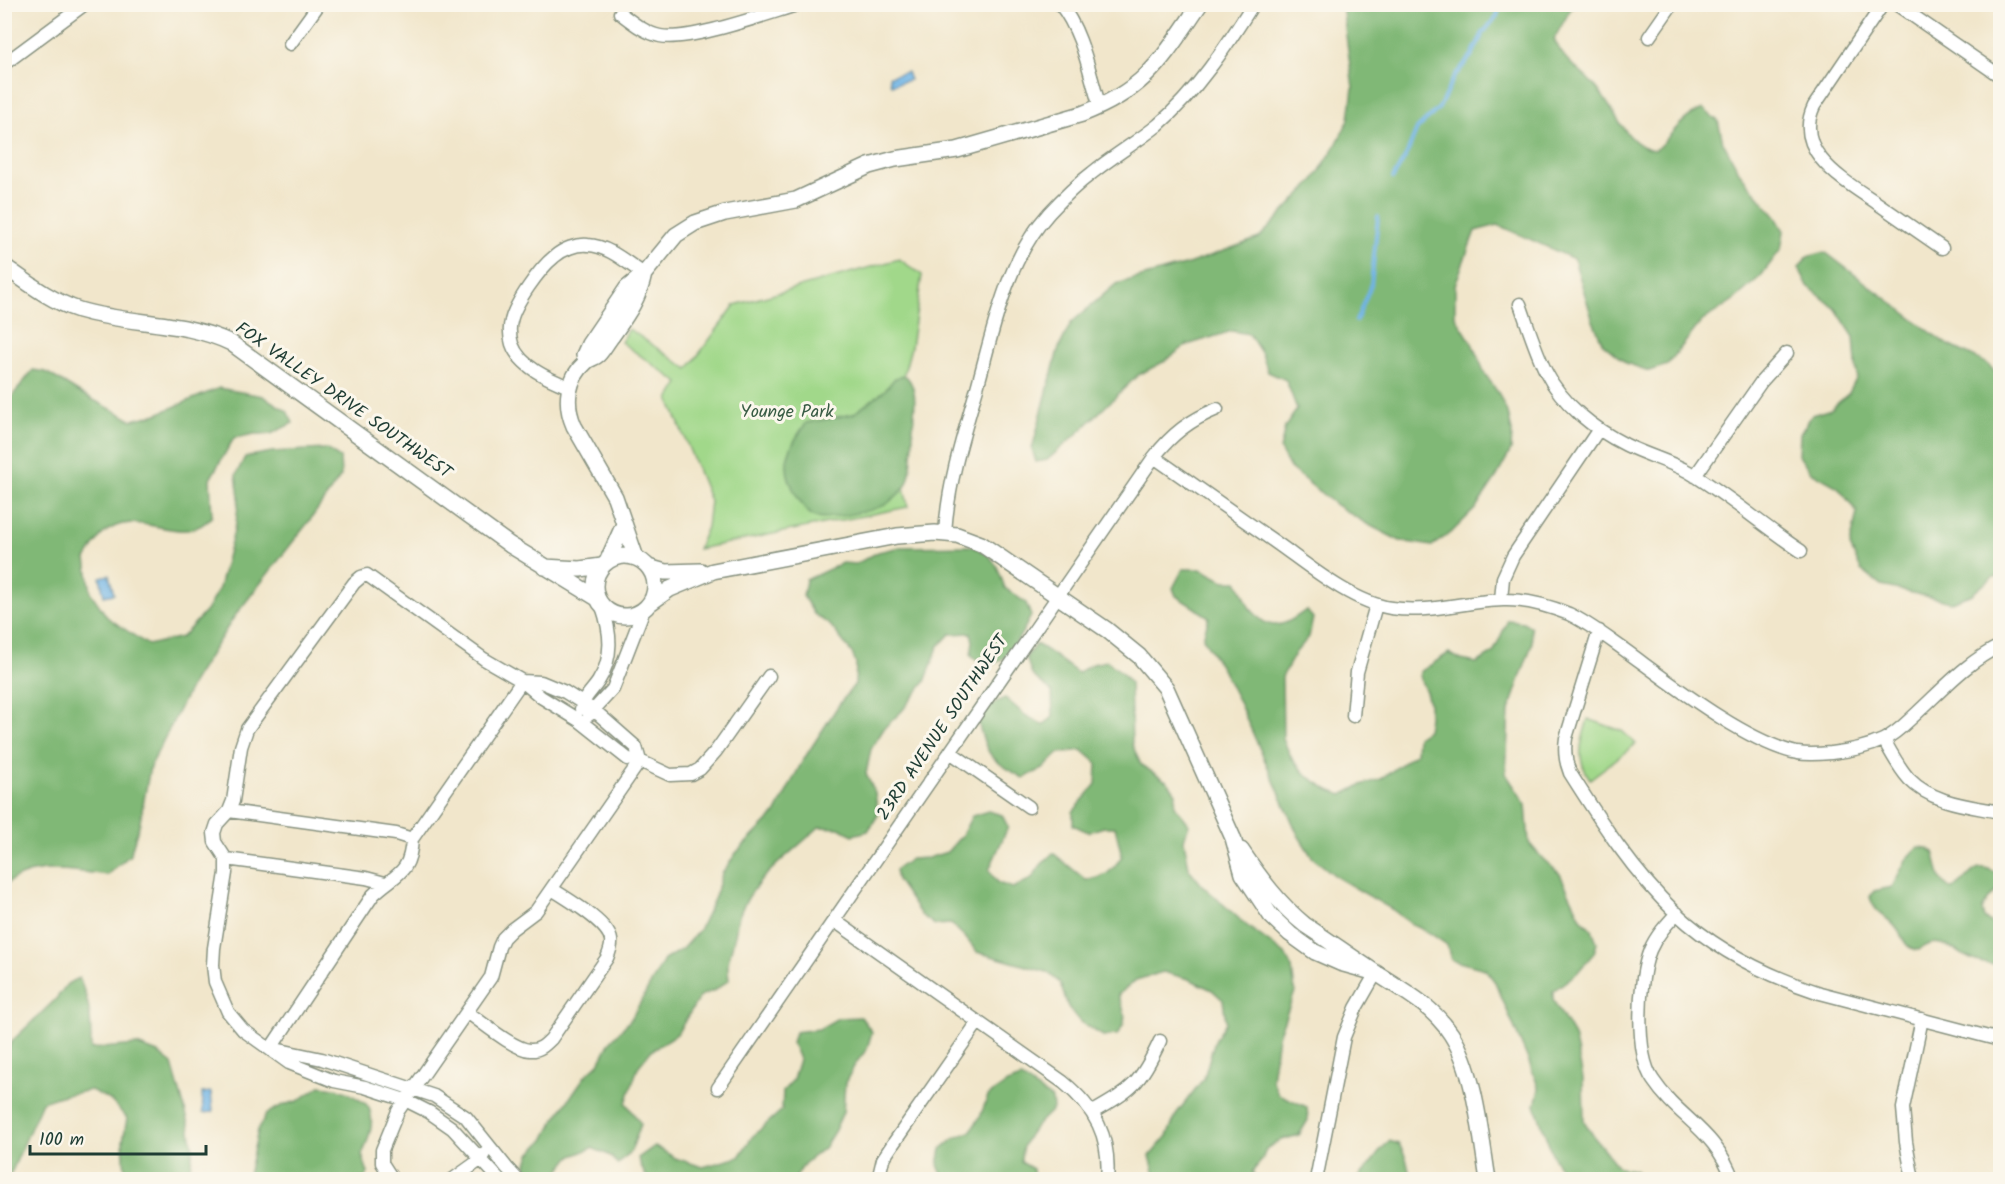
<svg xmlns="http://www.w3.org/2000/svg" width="2005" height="1184" font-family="Kalam,sans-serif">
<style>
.green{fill:#a1d88a;stroke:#608a5f;stroke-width:1.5}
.forest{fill:#80b876;stroke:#507a55;stroke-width:1.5}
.water{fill:#70b4e5;stroke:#48788c;stroke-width:1.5}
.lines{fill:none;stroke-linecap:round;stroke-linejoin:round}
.stream{stroke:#70b4e5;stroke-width:4}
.minor-casing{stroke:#889280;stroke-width:15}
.tertiary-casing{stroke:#889280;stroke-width:18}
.minor{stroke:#fff;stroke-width:12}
.tertiary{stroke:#fff;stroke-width:15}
.labels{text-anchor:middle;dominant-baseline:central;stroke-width:6;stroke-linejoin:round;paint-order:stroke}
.street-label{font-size:18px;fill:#1f3d34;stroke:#fbf7ec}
.park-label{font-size:18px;fill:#395c45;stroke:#fbf7ec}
</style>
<rect width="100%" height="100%" fill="#fbf7ec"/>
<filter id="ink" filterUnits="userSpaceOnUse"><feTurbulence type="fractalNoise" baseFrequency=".0167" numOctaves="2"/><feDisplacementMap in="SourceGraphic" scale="12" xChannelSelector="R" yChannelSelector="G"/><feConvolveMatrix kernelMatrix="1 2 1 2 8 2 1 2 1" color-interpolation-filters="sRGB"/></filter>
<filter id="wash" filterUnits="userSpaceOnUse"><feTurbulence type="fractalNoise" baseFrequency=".008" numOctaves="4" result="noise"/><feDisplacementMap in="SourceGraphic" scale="24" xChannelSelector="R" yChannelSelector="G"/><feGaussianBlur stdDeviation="1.35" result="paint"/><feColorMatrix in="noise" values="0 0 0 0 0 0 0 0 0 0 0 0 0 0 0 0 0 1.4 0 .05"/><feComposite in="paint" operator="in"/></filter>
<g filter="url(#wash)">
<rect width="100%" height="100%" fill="#f1e6cb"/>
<path class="green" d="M899 259 922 275 911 347 891 423 908 507 698 549 707 527 710 501 669 399 679 383 621 342 629 329 688 369 735 305Z
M1588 719 1622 731 1636 744 1590 779C1575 757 1581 743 1588 719Z"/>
<path class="forest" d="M1342 5H1573L1554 39C1565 63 1576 66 1593 84 1613 103 1624 147 1655 150 1673 135 1680 118 1703 109L1718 121 1723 142 1741 175 1776 217 1784 231 1781 249 1761 276 1735 299 1701 322 1667 365 1649 371 1626 363 1603 344 1593 321 1574 259 1498 225 1475 231 1455 285V316L1472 343 1485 374 1499 394 1509 417 1512 432 1511 450 1497 476 1475 509 1452 532 1432 546 1400 541 1367 524 1336 505 1290 468 1280 450 1285 427 1297 409 1286 380 1268 372 1262 354 1249 334 1232 331 1187 345 1163 362 1138 375 1076 435 1047 460 1036 462 1032 449 1058 350 1071 323 1116 284 1188 264 1259 238 1314 180 1336 145 1349 119 1353 88Z
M1825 252 1945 343 1988 364 2000 378V576L1993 577 1972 594 1951 602 1882 586 1861 570 1850 546 1857 512 1838 487 1811 472 1799 456 1800 434 1812 415 1831 409 1849 393 1857 377 1854 337 1836 309 1808 286 1799 268 1807 257Z
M33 370 46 372 80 393 132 420 157 414 219 388 263 396 287 411 293 423 271 434H255L234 438 210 479 212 516C182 553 137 502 102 535 96 541 91 552 86 559L91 593 107 617 148 645 182 637 206 611 219 588 236 523 239 497 236 475 245 457 272 452 326 449 340 458 341 476 310 520 234 617 194 680 150 767 140 822 130 855 107 875C73 871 34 862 5 885V405Z
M906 376C919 389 914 411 913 428 913 443 913 476 905 487 901 492 893 499 888 503 878 510 823 522 813 516 806 512 802 504 798 498 779 467 786 451 806 423L853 414 885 390 895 378Z
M972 546 988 554 997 566 1005 588 1026 603 1031 616C1019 638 1000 683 971 655L973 641 971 633 950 634 938 647 925 682 902 711 885 727 871 749 866 774 875 793 878 815 868 831 853 835 839 828 819 827C790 855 754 877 739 916 736 924 736 932 734 939 730 958 726 959 729 980L715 990 700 996 677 1034 651 1051 638 1067 626 1103 641 1124 631 1151 618 1164 609 1155 592 1148 570 1157 555 1176 537 1178 525 1170 530 1154 544 1140 554 1121 585 1076 599 1063 610 1042 631 1019 664 960 682 949 699 930 715 897 722 874 736 853 775 814 802 762 838 706 855 684 856 664 852 653 831 626 814 614 803 596 806 580 842 563 856 564 878 552 900 547Z
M1183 569H1201L1224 581H1237C1242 589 1245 598 1249 607 1252 611 1256 614 1259 618 1275 633 1291 621 1306 610L1313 618 1309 637 1296 652 1282 677 1283 739 1292 759 1307 776 1329 790 1342 795 1361 785 1381 779 1416 753 1417 737 1427 730C1429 718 1431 707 1427 695 1425 686 1419 683 1420 672L1449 653 1461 660 1477 663 1493 653 1508 620 1523 622 1531 627 1532 644 1509 710 1506 774 1526 805 1529 843 1543 859 1560 874 1581 918 1592 930 1597 942 1594 953 1577 973 1553 991V1000L1574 1036 1578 1054 1583 1078 1584 1121 1594 1137 1619 1168 1634 1170 1643 1179H1568L1554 1159 1546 1137 1535 1105 1539 1089 1529 1062 1495 982 1485 969 1451 960 1447 945 1431 934 1410 923 1393 910 1338 878 1312 857 1298 835 1238 700 1222 669 1203 638 1209 617 1176 596 1173 588Z
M1036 644C1051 652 1063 663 1078 673L1092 664 1107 661 1121 672 1130 683 1132 744 1141 765 1168 782 1176 793 1175 806 1189 824 1184 840 1189 869 1202 885 1246 925 1285 954 1292 968 1295 992 1278 1036 1272 1079 1278 1094 1307 1107 1308 1120 1299 1135 1281 1140 1266 1149 1262 1160 1252 1172 1257 1179H1156L1150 1156 1167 1136 1177 1113 1204 1078 1214 1043 1226 1022 1223 1000 1212 990 1189 979 1163 972 1136 980 1118 995C1125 1012 1129 1019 1117 1035L1103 1036 1080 1022 1068 1007 1060 983 1047 972 977 952 965 937 951 924 935 925 921 915 897 880 895 870 911 859 928 858 947 852 962 835 972 816 988 811 1002 815 1008 827 989 870 998 883 1013 888 1031 879 1041 865 1053 853 1086 880C1106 877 1111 873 1122 856L1115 827H1104L1088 832 1073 825V812L1096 784 1097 763 1082 750 1059 753 1043 769 1023 778C991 759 987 758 978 721L990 705 1005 698 1025 715 1043 725 1053 717 1052 692 1032 675 1026 657Z
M1918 847 1927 848 1934 852C1939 866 1937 882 1952 889 1971 882 1972 854 2000 876V887L1988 900 1982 910 1984 918 2000 931V965C1993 964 1984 964 1976 961 1957 955 1939 932 1919 950 1903 948 1905 939 1897 929 1888 916 1874 914 1870 897L1874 891 1892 887 1906 860Z
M79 978C91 1005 91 1021 91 1049L137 1045 158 1053 172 1064 189 1124 193 1150 188 1179H118L125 1173 123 1141 127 1118 110 1100 91 1090 60 1096 42 1102 13 1169 7 1179H5V1058L12 1041 56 999 67 984Z
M861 1017 872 1032 867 1049 856 1063 845 1083 843 1112 835 1130 824 1148 804 1164 795 1179 651 1180 645 1175 638 1158 655 1146 675 1158 703 1167 739 1157 752 1137 782 1110 783 1091 793 1080 799 1059 792 1043 795 1032 819 1029 838 1018Z
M1021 1078 1052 1099 1053 1109C1037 1125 1020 1138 1021 1162L1033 1169 1034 1179H944L938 1165 941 1149 955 1138 970 1132 980 1117 988 1096 1007 1083Z
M320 1086C333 1087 344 1089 355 1097 358 1099 364 1102 367 1105 377 1119 368 1141 362 1155L368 1173 365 1179 247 1180 258 1130 266 1114 283 1105 298 1101Z
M1389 1141 1399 1144 1406 1158 1411 1179H1357C1369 1168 1377 1153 1389 1141Z"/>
<path class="water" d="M907 72 910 80 891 85 889 76Z
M109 575 114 594 104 596 100 577Z
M211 1092 213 1112 203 1113 202 1093Z"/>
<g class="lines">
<path class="stream" d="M1393 178 1406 156 1417 129 1439 108 1454 77 1472 55 1483 33 1497 16 1500 4
M1356 321 1371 285 1378 217"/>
</g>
</g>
<g filter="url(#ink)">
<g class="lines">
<defs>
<path id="minor" d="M1060 4C1083 33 1089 73 1100 107
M1883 4 1814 106C1792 152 1845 181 1877 203 1899 218 1920 233 1942 248
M1896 4 2000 76
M620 13C632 22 645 33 660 36 689 42 769 13 800 4
M1649 37 1672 4
M290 44 319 4
M4 64 85 4
M1520 304C1528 326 1535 350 1546 372 1562 404 1594 429 1626 445 1646 455 1669 461 1689 472 1728 495 1763 526 1801 551
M569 387C549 379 520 367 512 344 510 337 509 328 511 321 515 303 540 268 554 257 563 249 576 244 588 245 609 246 627 263 644 274
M1154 457C1195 486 1236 515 1278 544 1309 566 1352 602 1391 608 1430 614 1465 601 1503 600 1525 599 1549 606 1569 614 1588 623 1605 636 1622 648 1668 681 1743 741 1797 753 1808 755 1820 754 1831 753 1848 751 1868 747 1883 740 1896 734 1907 722 1917 713 1943 689 1968 661 2000 646
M1695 476 1761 382 1787 353
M945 533C948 483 963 436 977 388 994 327 1006 261 1049 213 1062 199 1076 185 1092 173 1113 156 1137 142 1158 125 1196 92 1226 47 1253 4
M1501 600 1503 578 1513 556 1599 429
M1599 631 1566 738C1564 751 1565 761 1570 773 1601 822 1633 872 1676 913 1716 950 1768 976 1820 993L2000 1040
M522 681 541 682 565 692 595 711 636 747 640 761
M581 709C583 698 592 691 598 682 614 657 611 632 602 606
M589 715 613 689 644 609
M1353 716 1357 672 1376 605
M1884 740C1891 753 1899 768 1909 779 1932 803 1969 806 2000 812
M950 752 1029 807
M229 811 396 834 412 839
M226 859 366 878 385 883
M1677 913C1666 925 1656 936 1650 950 1638 979 1635 1054 1653 1080 1679 1119 1716 1130 1733 1180
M835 921 1063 1082C1095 1108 1111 1137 1107 1180
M467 1012C482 1022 513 1049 530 1050 539 1051 545 1045 551 1039L607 958C609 953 612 947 611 940 608 922 567 899 552 889
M271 1048 373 895C396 873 410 875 412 839L522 681
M275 1049 322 1059 434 1096 466 1117 507 1168 518 1180
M718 1088 1154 457C1172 434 1190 420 1217 409
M1093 1112C1133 1089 1140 1084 1160 1041
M393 1180 382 1163V1150L398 1111 491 977 499 947 503 938 512 929 536 911 640 761
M452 1180 480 1160 484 1154
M500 1180 452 1128 429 1112 405 1100 365 1087 334 1081 289 1063 243 1030 228 1012 215 982 213 965 214 948 226 873V859L215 842 214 833 217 824 229 811 233 801 241 747 247 729 354 583 361 577 367 575 484 659 522 681 541 697 580 721 628 759 640 761 670 775 691 774 700 769 716 751 769 676
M878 1180 883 1159 893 1144 978 1022
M1316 1180 1344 1037 1356 1008 1376 973
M1913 1180 1906 1142 1903 1108 1922 1019"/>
<path id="tertiary" d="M4 266C28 283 51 301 79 310 129 325 184 320 231 343L510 545 597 598
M587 360 584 355 589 344 627 288 644 274 676 235 695 223 725 213 796 200 869 166 895 159 957 150 1082 114C1147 89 1162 59 1200 4
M595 586a30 30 0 1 1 60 0a30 30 0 1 1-60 0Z
M636 558 615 497 574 426C564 403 567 379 586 362 589 358 594 359 598 355 603 350 607 342 612 336 626 316 639 299 644 274
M607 562 624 524
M544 567 580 569 602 566
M648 567 665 572 701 571
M649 604 670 589 713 571 897 536 935 533 957 535 981 544 1107 630 1139 656 1166 688 1233 838 1243 874 1271 916 1290 934 1315 952 1340 963 1376 973
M1241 850C1260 878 1279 904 1305 925 1328 940 1350 956 1373 971 1402 990 1431 1004 1451 1034 1475 1071 1481 1136 1488 1180"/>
</defs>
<use href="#minor" class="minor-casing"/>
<use href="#tertiary" class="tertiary-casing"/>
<use href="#minor" class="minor"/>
<use href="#tertiary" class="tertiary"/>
</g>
</g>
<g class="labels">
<g class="street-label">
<text transform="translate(343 401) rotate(35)">FOX VALLEY DRIVE SOUTHWEST</text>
<text transform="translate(943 728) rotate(-56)">23RD AVENUE SOUTHWEST</text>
</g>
<g class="park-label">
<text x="787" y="412">Younge Park</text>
</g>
</g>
<rect width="2005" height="1184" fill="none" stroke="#fbf7ec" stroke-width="24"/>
<path d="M30 1145v9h176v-9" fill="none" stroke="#1f3d34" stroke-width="3"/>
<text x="39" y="1145" font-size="18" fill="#1f3d34" stroke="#fbf7ec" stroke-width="4.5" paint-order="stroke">100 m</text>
</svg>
